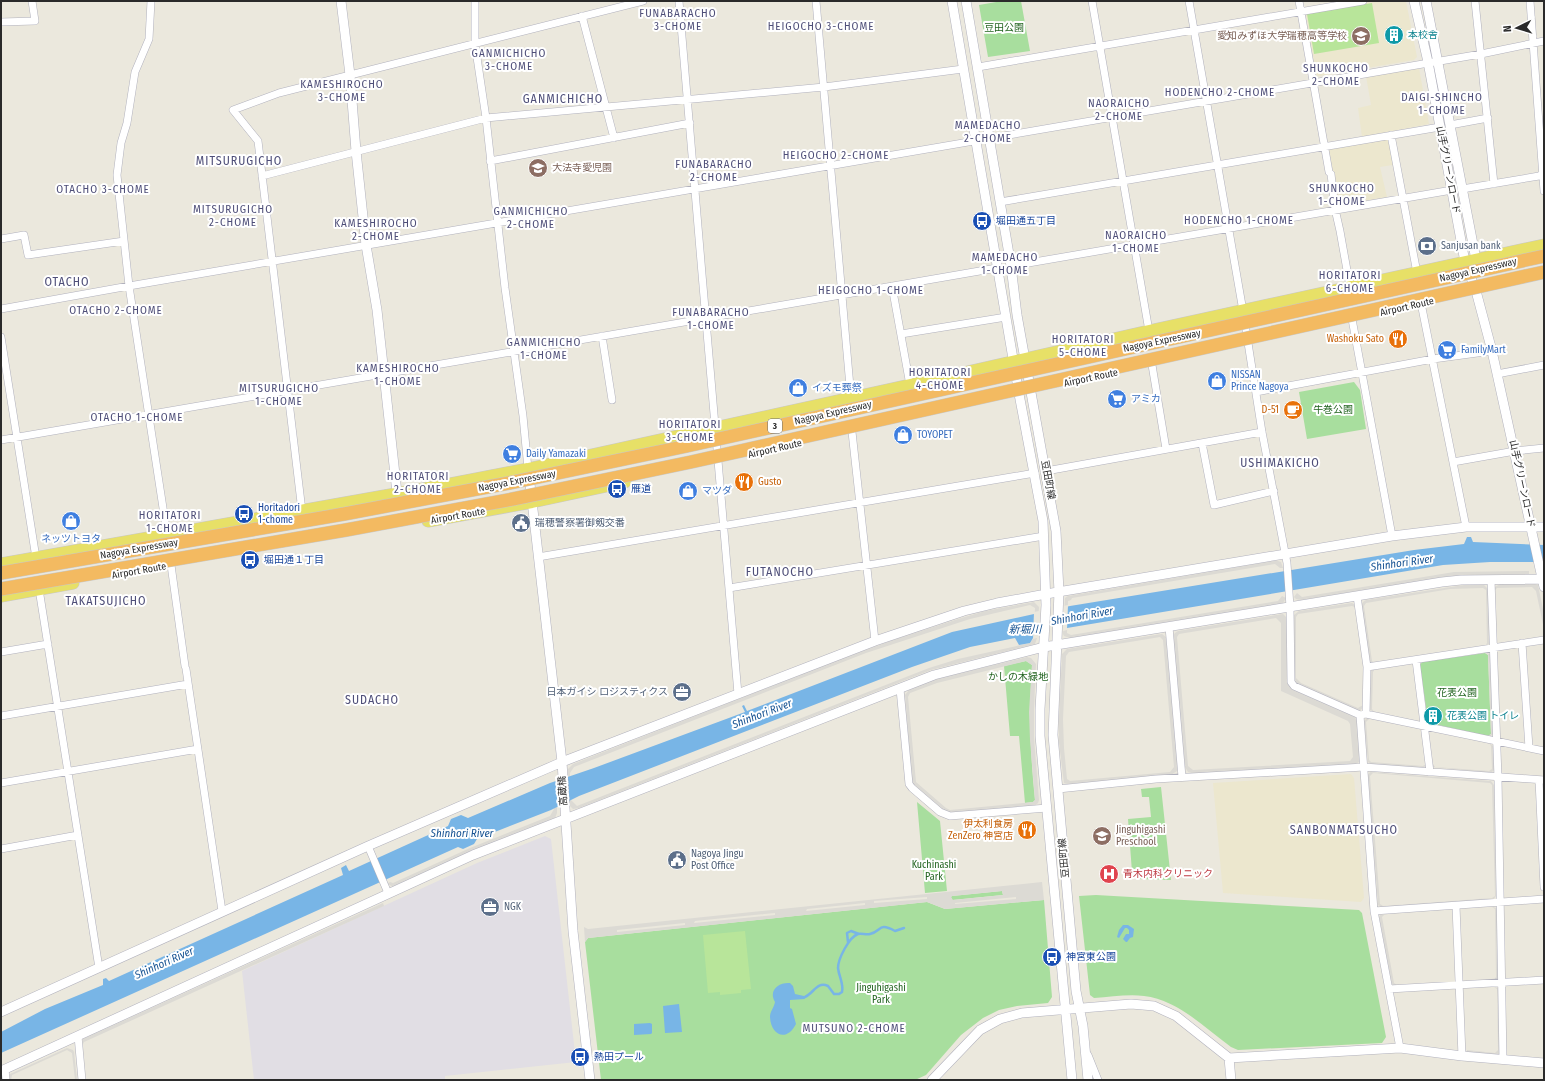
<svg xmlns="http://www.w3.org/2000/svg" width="1545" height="1081" font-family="'Fira Sans Condensed','Noto Sans JP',sans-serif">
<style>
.industrial{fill:#e1dee4}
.education{fill:#ece7ce}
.green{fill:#a8de9e}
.pitch{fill:#b8e59a}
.plaza{fill:#dcdad4;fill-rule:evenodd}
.water{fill:#78b5e6}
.pier{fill:#ebe8dd}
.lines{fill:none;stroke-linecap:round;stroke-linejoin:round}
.stream{stroke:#78b5e6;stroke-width:2.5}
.minor-casing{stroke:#b1b1bd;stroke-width:8}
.tertiary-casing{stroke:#b1b1bd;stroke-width:10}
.primary-casing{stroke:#c8c8c8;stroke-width:13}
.minor{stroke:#fff;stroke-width:7}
.tertiary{stroke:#fff;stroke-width:9}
.primary{stroke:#e7e067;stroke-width:12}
.motorway-bridge-casing{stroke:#c8c8c8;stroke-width:14;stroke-linecap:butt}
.motorway-bridge{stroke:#f3ba61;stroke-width:13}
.labels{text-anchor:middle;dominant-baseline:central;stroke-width:4;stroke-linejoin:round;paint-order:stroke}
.shield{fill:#fff;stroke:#6a6a6a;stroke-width:1}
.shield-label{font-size:9px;font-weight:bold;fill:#2a2a2a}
.park-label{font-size:10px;fill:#21631f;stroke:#fff}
.culture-label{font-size:10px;fill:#0d838f;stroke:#fff;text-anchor:start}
.education-label{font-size:10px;fill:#785e54;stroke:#fff;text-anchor:start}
.street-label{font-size:10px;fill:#2a2a2a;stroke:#fff}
.transit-label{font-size:10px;fill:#164399;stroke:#fff;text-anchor:start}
.service-label{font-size:10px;fill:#4e5e75;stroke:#fff;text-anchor:start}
.food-label{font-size:10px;fill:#c56008;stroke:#fff;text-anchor:end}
.shop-label{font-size:10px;fill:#366cbe;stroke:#fff;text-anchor:start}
.health-label{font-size:10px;fill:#be3a42;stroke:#fff;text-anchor:start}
.neighbourhood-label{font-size:11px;letter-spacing:1px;fill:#4e4e78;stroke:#fff}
.water-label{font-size:11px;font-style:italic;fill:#165292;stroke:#fff}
.quarter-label{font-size:12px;letter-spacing:1px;fill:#4e4e78;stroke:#fff}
</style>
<rect width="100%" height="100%" fill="#ebe8dd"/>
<path class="industrial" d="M545 836 551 839 576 1062 445 1076V1080H254L242 971 477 863Z"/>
<path class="education" d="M1374 1H1406L1417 57 1414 60 1319 76 1316 75 1306 15V12Z
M1419 68 1429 124 1362 137 1358 108 1371 105 1366 76Z
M1388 138 1393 165 1380 167 1387 197 1341 205 1338 202 1329 149Z
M1351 774 1354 778 1364 898 1361 902 1223 893 1213 783Z"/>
<path class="green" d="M1002 1H1021L1030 51 988 57 979 5Z
M1354 382 1360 390 1366 429 1307 439 1299 392Z
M1485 653 1488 655 1491 734 1488 736 1429 723 1428 722 1420 665 1422 662Z
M1026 661 1032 665C1029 712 1030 753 1035 800L1033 802 1025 803 1019 736H1010L1004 666Z
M1161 787 1171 880 1138 879 1137 872H1132L1128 819 1151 817 1149 797H1142L1141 789Z
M917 802 940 821 947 891 925 893Z
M1002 891 1003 895 952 900 951 897 952 896Z
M1096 895 1359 910 1362 913 1386 1037 1382 1043 1238 1050 1231 1047C1205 1028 1178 1000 1144 996 1128 994 1111 997 1094 998L1090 995 1079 896Z
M1044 900 1052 997 1048 1003 1017 1006 999 1010 983 1018 961 1035 926 1075 915 1080H601L585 942 588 938 927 902 945 909Z"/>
<path class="pitch" d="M1372 3 1379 43 1314 54 1307 14Z
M745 931 751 989 741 990V993L720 995V992L708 993 703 935Z"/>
<path class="plaza" d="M1273 561H1278L1281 562 1283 568H1280L1275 564 1072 598 1071 600 1068 601 1067 633 1071 635 1278 601 1282 596 1286 598 1283 603 1280 604 1070 638 1064 636 1063 634 1065 598 1068 596Z
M1529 571V574L1451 576 1301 600 1296 599 1294 597 1297 593 1302 597 1454 572Z
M1500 584H1535L1538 585 1544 614V629L1536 591 1532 587 1497 588 1495 590V587Z
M1464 585H1484L1488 589 1490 643 1488 645 1485 646 1487 643 1486 590 1483 588 1450 589 1366 603 1364 606 1372 661 1375 663H1371L1370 661 1361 605 1363 602 1366 600Z
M1034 602 1039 607 1037 638 1035 644 931 670 579 808 573 809 568 804V801L571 800 577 806 929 668 958 659 1030 643 1033 639 1035 608 1030 605 970 619 866 653 574 767 570 773V778L568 779V769L573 764 830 663 893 640 958 619 985 611Z
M1352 603 1354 604 1355 607 1352 606 1298 614 1296 617V678L1301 683 1358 708 1363 705V708L1359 711 1297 684 1294 678V615L1299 611Z
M1283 614 1287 618V682L1289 686 1292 689 1355 717 1357 721 1360 759 1359 762 1356 764 1194 774 1188 772 1185 767 1173 636 1175 633 1178 631ZM1276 618 1281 623V691L1348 721 1350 724 1353 757 1350 761 1193 770 1188 766 1177 637 1179 634Z
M1162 634 1166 637 1178 767 1177 771 1171 775 1067 784 1064 783 1059 743V715L1062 654 1067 649ZM1160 637 1163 640 1174 767 1170 772 1070 781 1067 779 1064 748 1063 719 1066 656 1069 652Z
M1485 653 1490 654 1493 734 1491 736H1488L1491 734 1488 655Z
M1027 657 1031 658 1036 664 1034 709V738L1039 800 1038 803 1034 806 950 813 942 810 912 783 905 695 909 690 935 679ZM1026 661 1032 665 1029 712 1030 740 1035 800 1033 802 950 810 946 808 916 782 908 697 910 693 937 683Z
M1375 669 1373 672 1372 709 1374 712 1370 710 1371 671Z
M1367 718H1370L1366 722 1369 760 1371 762 1423 766 1426 764V766L1422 768 1371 764 1368 762 1364 721Z
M1489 743 1493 746 1494 770 1491 773 1433 767V764L1435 767 1489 771 1492 769 1491 746Z
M1370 772 1491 781 1494 785 1496 896 1493 900 1382 908 1378 905 1368 775ZM1373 773 1490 783 1492 785 1495 896 1492 898 1383 906 1380 904 1370 776Z
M557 805V813L555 818 472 851 393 887 388 884V883L390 882 393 883 470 848 550 816 554 809V806Z
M1042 882 1044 900 945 909 927 902 588 938 585 942 584 927 588 929ZM1002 891 1003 895 953 900 951 897 952 896ZM927 897V899L874 903V901ZM1016 897V899L955 904V903ZM865 903V905L806 911 807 909ZM775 913V915L694 923 695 921ZM685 923V925L617 932V930Z
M383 903 384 906 84 1042 83 1044V1039Z
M1492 907 1497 908 1499 978 1494 980 1496 977 1495 909Z
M1380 915H1384L1382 917 1394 983 1397 985 1393 986 1392 984 1379 917Z
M1494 987 1499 988 1500 1054 1495 1055 1467 1052V1050L1495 1053 1498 1050 1497 989Z
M67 1048 73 1050 74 1052 77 1080H75L72 1053 67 1050 12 1075 11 1080H9L10 1074Z"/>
<path class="water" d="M1467 537H1471L1473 542 1544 545V562H1490L1443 565 1067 628 1033 638 1030 643 1019 645 1015 638 970 647 912 667 579 796 551 810 477 839 474 844 463 849 458 847 1 1053V1032L45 1009 103 985V979L106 978 109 981 343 875 341 868 346 865 349 871 448 826 451 819 461 815 468 818 550 783 594 768 745 712 742 706 744 705 747 711 952 632 1070 606 1414 550 1464 544Z
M1123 925H1128L1134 929 1133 937 1130 938 1127 942H1126L1123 939 1126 934H1129V930L1127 928H1125L1119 938 1117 937 1119 930Z
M790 983 793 986 795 994 804 996 805 999 790 1000V1008L792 1009 796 1024C787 1042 771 1036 770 1017 770 1011 774 1008 775 1002 768 990 779 982 790 983Z
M679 1004 682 1032 665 1033 663 1006Z
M650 1023 652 1024V1033L651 1034 634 1035V1024Z"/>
<path class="pier" d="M1068 605 1067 630 1033 639 1034 612Z"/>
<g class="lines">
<path class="stream" d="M848 942 847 933 851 931 859 934
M805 997C814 993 817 981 828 986L834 994H839L842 992C844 984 839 977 838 968 838 959 849 937 858 934 862 933 866 935 870 934 882 931 878 922 895 931L904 928"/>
<defs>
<path id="minor" d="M151 1 149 39 135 72 127 123 121 143 117 175 129 286 167 534
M475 1V44L486 118 505 288 523 416 528 469
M679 1C699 232 717 463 738 694
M816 1 851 398
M1092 1 1149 331
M1189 1 1243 311 1262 432 1287 563 1290 607 1291 682 1294 686 1360 715 1366 714 1544 751
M1299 1 1329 172 1331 174 1335 209 1340 231 1350 287
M1475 1 1494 184
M1530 1 1544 191
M582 16 614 138
M1 22 35 21 32 1
M978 67 1363 1
M1450 125 1488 118
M1391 135 1417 273
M490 161 690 123
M262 176 486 118 824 87 963 69
M1462 189 1539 176 1544 173
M1000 202 1440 127
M1 239 24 235 28 255 124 241
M1011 266 1452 190
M892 286 910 385
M1421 303 1466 527
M1 309 129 286 1481 54 1544 41
M1352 319 1392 536
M901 334 1006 317
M602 336 612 400
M1 337 36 558
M1152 365 1166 449
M1497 374 1544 365
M1256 392 1433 359 1492 351
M852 432 875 641
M1 440 997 268
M1202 443 1214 505 1274 491
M1453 462 1515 451 1544 448
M1046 471 1262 432
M302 511 258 141 233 110 279 93 643 1
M538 557 1035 473
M171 565 185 666
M1491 580 1498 778 1503 1060
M729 588 1044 536
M39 589 99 968
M1357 596 1367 667 1366 714
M1169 627 1182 777
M1522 643 1529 748
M1 652 48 644
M1416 660 1430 772
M1367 667 1544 640
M186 669 222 911
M900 689 909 784 912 788 940 812 950 816 1047 808
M1360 715 1374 911 1400 1048
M1 716 188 684
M1539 780 1544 887
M1 783 198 749
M1058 789 1156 779 1364 767 1544 780
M368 846 388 893
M1 849 78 835
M1456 906 1462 1056
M1374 911 1544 899
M1389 989 1544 980
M78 1036 82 1080
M1088 1055 1098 1080
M5 1069 6 1080"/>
<path id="tertiary" d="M341 1 350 75 356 151 366 245 377 310 397 493
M952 1 1019 394 1043 521 1046 605 1040 709V736L1072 1080
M966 1 1011 266 1017 315 1056 531 1059 592 1053 735 1076 991 1083 1026 1088 1080
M1414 1 1428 62 1465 262 1476 291 1492 351 1544 587
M1426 1 1477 265
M529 475 562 762 573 931 590 1080
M1 1012 368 846 562 762 875 641 964 611 997 603 1046 594 1392 536 1466 527H1544
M1229 1058 1231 1080
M1 1071 473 855 934 675 1044 647 1442 582 1461 580 1544 579
M932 1080 980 1030 1000 1019 1022 1013 1131 1004 1154 1006 1176 1016 1229 1058 1400 1048 1462 1056 1544 1063"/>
<path id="primary" d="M428 521 532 502 625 482
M1 564 435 487 528 469 910 385 1149 331 1544 245
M1 596 73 583"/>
</defs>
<use href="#minor" class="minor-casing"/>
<use href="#tertiary" class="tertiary-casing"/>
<use href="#primary" class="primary-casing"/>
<use href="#minor" class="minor"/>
<use href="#tertiary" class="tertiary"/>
<use href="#primary" class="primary"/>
<defs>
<path id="motorway-bridge" d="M1 573 344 514 509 483 687 446 1544 256
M1 589 346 530 513 499 691 462 1544 272"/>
</defs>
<use href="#motorway-bridge" class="motorway-bridge-casing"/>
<use href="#motorway-bridge" class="motorway-bridge"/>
</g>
<defs>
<symbol id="building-disc" viewBox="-11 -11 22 22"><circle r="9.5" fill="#0f9aa8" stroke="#fff"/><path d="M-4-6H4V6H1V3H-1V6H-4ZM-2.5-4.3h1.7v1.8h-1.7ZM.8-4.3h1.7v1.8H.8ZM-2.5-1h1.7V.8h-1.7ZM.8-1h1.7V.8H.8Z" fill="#fff"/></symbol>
<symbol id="school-disc" viewBox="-11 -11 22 22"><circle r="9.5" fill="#8d6e63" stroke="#fff"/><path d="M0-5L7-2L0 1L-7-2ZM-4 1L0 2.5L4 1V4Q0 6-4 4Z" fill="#fff"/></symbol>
<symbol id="bus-disc" viewBox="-11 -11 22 22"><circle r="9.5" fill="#1a4fb4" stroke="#fff"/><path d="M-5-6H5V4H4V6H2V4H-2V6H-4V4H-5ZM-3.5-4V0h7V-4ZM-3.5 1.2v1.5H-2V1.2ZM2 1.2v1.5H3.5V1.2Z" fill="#fff"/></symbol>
<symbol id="bank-disc" viewBox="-11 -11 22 22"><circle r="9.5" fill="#5c6f8a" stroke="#fff"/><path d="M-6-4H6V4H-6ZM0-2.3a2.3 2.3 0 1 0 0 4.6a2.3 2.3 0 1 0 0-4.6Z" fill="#fff"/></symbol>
<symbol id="restaurant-disc" viewBox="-11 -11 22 22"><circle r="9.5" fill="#e8710a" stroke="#fff"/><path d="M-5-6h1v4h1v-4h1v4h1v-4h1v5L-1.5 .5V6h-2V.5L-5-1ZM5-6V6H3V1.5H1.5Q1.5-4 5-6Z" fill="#fff"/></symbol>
<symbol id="supermarket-disc" viewBox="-11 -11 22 22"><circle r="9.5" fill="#3f7fe0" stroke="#fff"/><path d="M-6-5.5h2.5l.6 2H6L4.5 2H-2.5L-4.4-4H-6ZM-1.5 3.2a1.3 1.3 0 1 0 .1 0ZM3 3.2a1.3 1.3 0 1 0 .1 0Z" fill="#fff"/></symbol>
<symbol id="shop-disc" viewBox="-11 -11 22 22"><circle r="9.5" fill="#3f7fe0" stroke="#fff"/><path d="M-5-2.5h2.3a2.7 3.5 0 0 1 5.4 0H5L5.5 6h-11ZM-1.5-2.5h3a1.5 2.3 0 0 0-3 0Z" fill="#fff"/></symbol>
<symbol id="cafe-disc" viewBox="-11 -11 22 22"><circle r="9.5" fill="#e8710a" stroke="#fff"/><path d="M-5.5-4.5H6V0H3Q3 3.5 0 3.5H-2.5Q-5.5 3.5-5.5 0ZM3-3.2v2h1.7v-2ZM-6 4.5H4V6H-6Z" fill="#fff"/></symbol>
<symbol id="civic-disc" viewBox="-11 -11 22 22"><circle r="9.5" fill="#5c6f8a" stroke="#fff"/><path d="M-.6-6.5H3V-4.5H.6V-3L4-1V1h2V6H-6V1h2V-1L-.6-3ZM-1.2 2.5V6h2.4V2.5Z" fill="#fff"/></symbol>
<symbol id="office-disc" viewBox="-11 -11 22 22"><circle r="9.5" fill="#5c6f8a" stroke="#fff"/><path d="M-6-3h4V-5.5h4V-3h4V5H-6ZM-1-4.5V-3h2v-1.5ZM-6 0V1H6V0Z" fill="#fff"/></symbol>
<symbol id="hospital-disc" viewBox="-11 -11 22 22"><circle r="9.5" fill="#e0444e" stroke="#fff"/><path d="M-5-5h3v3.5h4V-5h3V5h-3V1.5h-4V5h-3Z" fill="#fff"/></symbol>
</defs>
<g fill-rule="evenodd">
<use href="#building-disc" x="1383" y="24" width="22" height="22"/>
<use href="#school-disc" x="1350" y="25" width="22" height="22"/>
<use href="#school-disc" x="527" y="157" width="22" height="22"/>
<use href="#bus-disc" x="971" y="210" width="22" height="22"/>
<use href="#bank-disc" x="1416" y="235" width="22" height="22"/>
<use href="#restaurant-disc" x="1387" y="328" width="22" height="22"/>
<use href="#supermarket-disc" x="1436" y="339" width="22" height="22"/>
<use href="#shop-disc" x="1206" y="370" width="22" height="22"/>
<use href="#shop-disc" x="787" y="377" width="22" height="22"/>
<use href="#supermarket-disc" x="1106" y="388" width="22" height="22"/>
<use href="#cafe-disc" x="1282" y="399" width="22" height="22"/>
<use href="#shop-disc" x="892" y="424" width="22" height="22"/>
<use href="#supermarket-disc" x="501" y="443" width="22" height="22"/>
<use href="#restaurant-disc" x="733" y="471" width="22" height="22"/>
<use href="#bus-disc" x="606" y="478" width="22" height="22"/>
<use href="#shop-disc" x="677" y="480" width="22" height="22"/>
<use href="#bus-disc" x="233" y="503" width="22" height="22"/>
<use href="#shop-disc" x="60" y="510" width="22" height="22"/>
<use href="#civic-disc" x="510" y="512" width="22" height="22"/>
<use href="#bus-disc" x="239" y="549" width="22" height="22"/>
<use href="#office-disc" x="671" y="681" width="22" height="22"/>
<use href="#building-disc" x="1422" y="705" width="22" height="22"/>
<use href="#restaurant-disc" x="1016" y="819" width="22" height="22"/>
<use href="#school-disc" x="1091" y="825" width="22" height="22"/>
<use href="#civic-disc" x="666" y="849" width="22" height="22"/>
<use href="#hospital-disc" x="1098" y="863" width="22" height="22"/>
<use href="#office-disc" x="479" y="896" width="22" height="22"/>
<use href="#bus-disc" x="1041" y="946" width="22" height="22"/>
<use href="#bus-disc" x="569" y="1046" width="22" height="22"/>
</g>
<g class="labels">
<rect class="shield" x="768" y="419" width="14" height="14" rx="3"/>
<g class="shield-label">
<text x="775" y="426">3</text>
</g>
<g class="park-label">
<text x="1004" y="28">豆田公園</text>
<text x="1333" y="410">牛巻公園</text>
<text x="1018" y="677">かしの木緑地</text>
<text x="1457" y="693">花表公園</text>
<text x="934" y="865">Kuchinashi<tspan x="934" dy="12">Park</tspan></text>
<text x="881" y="988">Jinguhigashi<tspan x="881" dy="12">Park</tspan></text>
</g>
<g class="culture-label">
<text x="1408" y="35">本校舎</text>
<text x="1447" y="716">花表公園 トイレ</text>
</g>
<g class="education-label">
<text x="1347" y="36" text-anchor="end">愛知みずほ大学瑞穂高等学校</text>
<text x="552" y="168">大法寺愛児園</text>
<text x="1116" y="830">Jinguhigashi<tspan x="1116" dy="12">Preschool</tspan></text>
</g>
<g class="street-label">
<text transform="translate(1448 170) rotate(79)">山手グリーンロード</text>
<text transform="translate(1478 270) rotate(-13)">Nagoya Expressway</text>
<text transform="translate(1407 307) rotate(-13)">Airport Route</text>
<text transform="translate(1162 341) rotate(-12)">Nagoya Expressway</text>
<text transform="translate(1091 378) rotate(-12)">Airport Route</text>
<text transform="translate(833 413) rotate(-13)">Nagoya Expressway</text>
<text transform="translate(775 449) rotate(-13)">Airport Route</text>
<text transform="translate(1048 480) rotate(80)">豆田町線</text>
<text transform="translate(517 481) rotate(-11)">Nagoya Expressway</text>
<text transform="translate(1522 484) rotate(78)">山手グリーンロード</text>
<text transform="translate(458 516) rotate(-10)">Airport Route</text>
<text transform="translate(139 549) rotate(-10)">Nagoya Expressway</text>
<text transform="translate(139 571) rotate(-10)">Airport Route</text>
<text transform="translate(563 791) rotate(-94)">高蔵橋</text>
<text transform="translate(1064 858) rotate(-95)">豆田町線</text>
</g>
<g class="transit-label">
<text x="996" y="221">堀田通五丁目</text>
<text x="631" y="489">雁道</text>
<text x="258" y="508">Horitadori<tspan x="258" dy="12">1-chome</tspan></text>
<text x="264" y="560">堀田通１丁目</text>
<text x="1066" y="957">神宮東公園</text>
<text x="594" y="1057">熱田プール</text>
</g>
<g class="service-label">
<text x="1441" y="246">Sanjusan bank</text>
<text x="535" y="523">瑞穂警察署御剱交番</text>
<text x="668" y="692" text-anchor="end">日本ガイシ ロジスティクス</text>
<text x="691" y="854">Nagoya Jingu<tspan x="691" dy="12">Post Office</tspan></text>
<text x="504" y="907">NGK</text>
</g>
<g class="food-label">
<text x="1384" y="339">Washoku Sato</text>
<text x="1279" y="410">D-51</text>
<text x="758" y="482" text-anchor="start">Gusto</text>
<text x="1013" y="824">伊太利食房<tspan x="1013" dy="12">ZenZero 神宮店</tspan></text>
</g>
<g class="shop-label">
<text x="1461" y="350">FamilyMart</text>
<text x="1231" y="375">NISSAN<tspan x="1231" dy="12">Prince Nagoya</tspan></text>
<text x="812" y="388">イズモ葬祭</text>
<text x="1131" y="399">アミカ</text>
<text x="917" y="435">TOYOPET</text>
<text x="526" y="454">Daily Yamazaki</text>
<text x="702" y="491">マツダ</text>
<text x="71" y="539" text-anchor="middle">ネッツトヨタ</text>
</g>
<g class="health-label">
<text x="1123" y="874">青木内科クリニック</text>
</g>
<g class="neighbourhood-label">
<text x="678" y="13">FUNABARACHO<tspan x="678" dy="13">3-CHOME</tspan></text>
<text x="821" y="26">HEIGOCHO 3-CHOME</text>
<text x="509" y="53">GANMICHICHO<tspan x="509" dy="13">3-CHOME</tspan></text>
<text x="1336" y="68">SHUNKOCHO<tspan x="1336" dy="13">2-CHOME</tspan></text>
<text x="342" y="84">KAMESHIROCHO<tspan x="342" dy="13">3-CHOME</tspan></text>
<text x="1220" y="92">HODENCHO 2-CHOME</text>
<text x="1442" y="97">DAIGI-SHINCHO<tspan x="1442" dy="13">1-CHOME</tspan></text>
<text x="1119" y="103">NAORAICHO<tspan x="1119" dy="13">2-CHOME</tspan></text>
<text x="988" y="125">MAMEDACHO<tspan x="988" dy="13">2-CHOME</tspan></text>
<text x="836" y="155">HEIGOCHO 2-CHOME</text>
<text x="714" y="164">FUNABARACHO<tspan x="714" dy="13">2-CHOME</tspan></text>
<text x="1342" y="188">SHUNKOCHO<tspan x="1342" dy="13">1-CHOME</tspan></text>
<text x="103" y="189">OTACHO 3-CHOME</text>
<text x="233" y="209">MITSURUGICHO<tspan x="233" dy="13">2-CHOME</tspan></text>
<text x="531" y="211">GANMICHICHO<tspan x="531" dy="13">2-CHOME</tspan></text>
<text x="1239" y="220">HODENCHO 1-CHOME</text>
<text x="376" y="223">KAMESHIROCHO<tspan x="376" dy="13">2-CHOME</tspan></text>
<text x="1136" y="235">NAORAICHO<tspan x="1136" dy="13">1-CHOME</tspan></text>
<text x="1005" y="257">MAMEDACHO<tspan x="1005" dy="13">1-CHOME</tspan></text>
<text x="1350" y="275">HORITATORI<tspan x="1350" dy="13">6-CHOME</tspan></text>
<text x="871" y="290">HEIGOCHO 1-CHOME</text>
<text x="116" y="310">OTACHO 2-CHOME</text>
<text x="711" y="312">FUNABARACHO<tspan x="711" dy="13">1-CHOME</tspan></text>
<text x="1083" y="339">HORITATORI<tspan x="1083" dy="13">5-CHOME</tspan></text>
<text x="544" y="342">GANMICHICHO<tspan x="544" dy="13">1-CHOME</tspan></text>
<text x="398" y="368">KAMESHIROCHO<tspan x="398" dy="13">1-CHOME</tspan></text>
<text x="940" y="372">HORITATORI<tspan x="940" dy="13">4-CHOME</tspan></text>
<text x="279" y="388">MITSURUGICHO<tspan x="279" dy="13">1-CHOME</tspan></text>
<text x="137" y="417">OTACHO 1-CHOME</text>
<text x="690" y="424">HORITATORI<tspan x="690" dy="13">3-CHOME</tspan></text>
<text x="418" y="476">HORITATORI<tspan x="418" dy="13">2-CHOME</tspan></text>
<text x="170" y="515">HORITATORI<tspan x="170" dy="13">1-CHOME</tspan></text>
<text x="854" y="1028">MUTSUNO 2-CHOME</text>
</g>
<g class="water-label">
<text transform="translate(1402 563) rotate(-8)">Shinhori River</text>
<text transform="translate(1082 616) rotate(-10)">Shinhori River</text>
<text x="1025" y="629">新堀川</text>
<text transform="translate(762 714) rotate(-21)">Shinhori River</text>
<text x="462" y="833">Shinhori River</text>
<text transform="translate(164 963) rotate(-24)">Shinhori River</text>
</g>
<g class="quarter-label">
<text x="563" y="99">GANMICHICHO</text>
<text x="239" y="161">MITSURUGICHO</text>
<text x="67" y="282">OTACHO</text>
<text x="1280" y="463">USHIMAKICHO</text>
<text x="780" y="572">FUTANOCHO</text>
<text x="106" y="601">TAKATSUJICHO</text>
<text x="372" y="700">SUDACHO</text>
<text x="1344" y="830">SANBONMATSUCHO</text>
</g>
</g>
<rect width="1545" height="1081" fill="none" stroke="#2a2a2a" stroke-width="4"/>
<g transform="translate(1517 28) rotate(265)" stroke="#ffffff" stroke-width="3" paint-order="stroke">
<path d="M0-3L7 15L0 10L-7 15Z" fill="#2a2a2a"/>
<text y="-6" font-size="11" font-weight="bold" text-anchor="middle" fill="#2a2a2a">N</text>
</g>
</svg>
